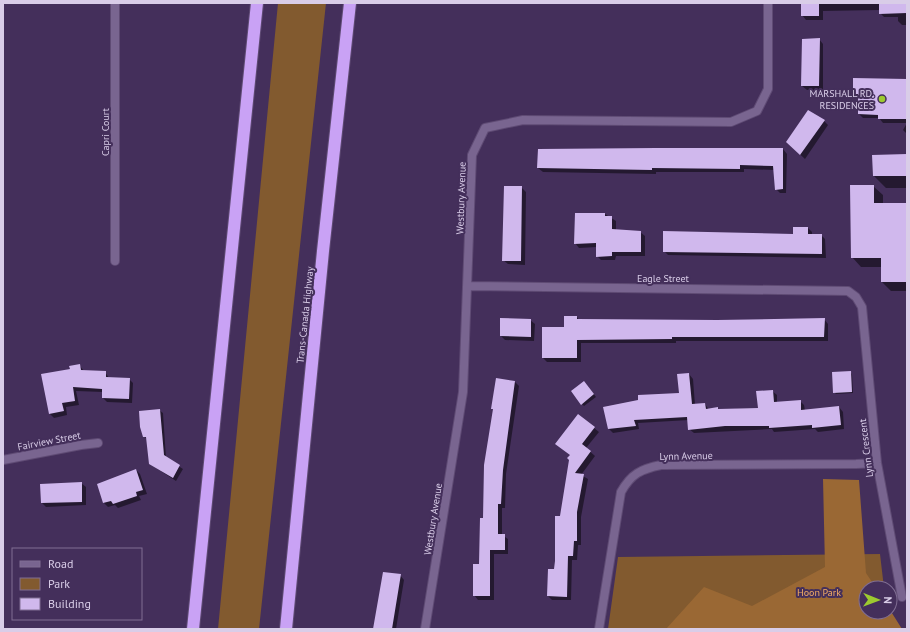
<svg xmlns="http://www.w3.org/2000/svg" width="910" height="632" font-family="'PT Sans',sans-serif">
<style>
.green{fill:#825a2f}
.forest{fill:#9a6834}
.shadow{fill:#0007}
.building{fill:#d0b8ed}
.lines{fill:none;stroke-linecap:round;stroke-linejoin:round}
.minor-casing{stroke:#5f4b74;stroke-width:10}
.motorway-casing{stroke:#5f4b74;stroke-width:14}
.minor{stroke:#796590;stroke-width:8}
.motorway{stroke:#c9a2f5;stroke-width:12}
.poi-dot{fill:#9dca30;stroke:#442f5b;stroke-width:1.5}
.labels{text-anchor:middle;dominant-baseline:central;stroke-width:4;stroke-linejoin:round;paint-order:stroke}
.poi-label{font-size:10px;fill:#d9cde8;stroke:#442f5b;text-anchor:end}
.street-label{font-size:10px;fill:#d9cde8;stroke:#442f5b}
.park-label{font-size:10px;fill:#f4ad63;stroke:#442f5b}
</style>
<rect width="100%" height="100%" fill="#442f5b"/>
<path class="green" d="M278 3H326L259 629H218Z
M880 554 884 588H866V612L889 629H608L618 557Z"/>
<path class="forest" d="M823 479 859 480 866 573 876 588H866V612H890V610L902 629H666L704 587 752 606 825 567Z"/>
<path class="shadow" d="M802 3H907V25H902L898 21V17H884L880 13V10L823 11V20H806L802 15Z
M819 39 823 44V90H807L802 86Z
M907 80V123H883L879 118H863L859 114V97L854 93Z
M824 121 828 125 805 159 791 146Z
M907 123V134L903 130Z
M783 149 787 154 786 193H780L776 189 774 170 744 169V172H656V174L543 172 538 168Z
M907 155V188H886L874 176Z
M873 186 883 195V204H907V291H891L882 282V267H861L852 257Z
M521 187 526 192 525 265 508 264 503 260Z
M605 214 616 221V230L640 232 645 236V256H616L615 260H601L597 256V247L579 248 575 243Z
M808 228 812 232V235H821L825 239 826 258 668 255 664 251 794 235Z
M577 317 579 320 717 321 824 319 828 324V341H676V343H581V362H547L543 358 565 328Z
M530 320 535 324 534 341 505 340 501 336Z
M79 365 84 371 105 372 109 378 129 379 133 383 132 403 107 402 103 398V392L76 391 79 405 66 407 67 415 54 418 50 414 42 375 71 369Z
M850 372 852 374 853 393 836 394 834 392Z
M689 374 693 379 695 405 705 404 709 410 759 408 772 391 777 395V403L800 401 804 405 805 411 839 407 843 412 844 429 818 432 815 429 774 432 772 429 694 433 689 429V420L638 423 639 429 613 433 609 429 680 394Z
M515 382 519 386 506 474 505 508H502V535L508 539V554H494V600H478L474 595 480 565 494 410 492 408Z
M586 384 596 397 584 406 582 404Z
M159 410 163 413 166 458 183 469 176 481 150 464 147 439 144 436Z
M578 415 599 432 586 448 595 456 581 475 588 479 581 517V545H578L577 560H572L571 600H552L548 596 555 570 561 517Z
M136 470 140 474 147 494 139 496 141 500 118 508 115 505 108 507 104 503 98 485Z
M81 483 86 487V505L46 507 42 503Z
M400 575 404 580 396 629H374Z"/>
<path class="building" d="M801 3H819V16H801Z
M879 3H907V13L879 14Z
M820 38 819 86H801L802 39Z
M853 78 907 79V119H878V115L858 114V94H853Z
M808 110 825 120 800 155 786 142Z
M656 148H783V189L775 190 773 166 740 165V169L652 168V170L537 168 538 149Z
M907 154V176H873L872 155Z
M850 185H874V203H907V282H881V258H851Z
M504 186H522L521 261H502Z
M575 213H605V216H612V229L641 231V252H612V256L596 257V243L574 244Z
M793 227H808V234H822V254L663 252V231L793 234Z
M564 316H577V319L717 320 825 318 824 337H672V339L577 340V358H542V327H564Z
M500 318 531 319V337L500 336Z
M80 364 81 370 106 371V377L130 378 129 399 102 398V389L73 387 75 401 62 403 64 411 49 414 41 374 70 369 69 366Z
M851 371 852 392 833 393 832 372Z
M689 373 692 404 705 403 706 409 718 407V409L758 408 756 391 773 390 774 402 801 400V410L839 406 841 425 812 428V425L769 428V426H725L688 430 687 417 634 420 636 426 608 429 603 407 638 400V395L679 393 677 374Z
M496 378 515 381 503 470 501 504H498V534H505V550H490V596H473V564H479L480 518H483L484 465 493 409H491Z
M584 381 594 394 581 405 571 391Z
M160 409 164 455 180 465 173 478 149 464 146 437H143L140 427 139 411Z
M578 414 595 427 582 444 591 451 575 473 584 474 577 512V541H574L573 556H568L567 597 547 596 548 569H554L555 561V516H560L569 460 567 458 570 455 555 444Z
M136 469 143 490 136 492 137 496 113 504 111 501 103 503 97 484Z
M82 482V502L41 503 40 484Z
M383 572 401 574 392 629H373Z"/>
<g class="lines">
<defs>
<path id="minor" d="M115 261V3
M468 286 848 291 856 297 862 307 877 463 902 597
M3 460 81 445 98 443
M425 629 463 392 472 155 485 128 523 120 731 122 757 111 768 89V3
M599 629 621 492C631 474 641 469 661 465L856 464 877 463"/>
<path id="motorway" d="M193 629 257 3
M286 629 323 251 350 3"/>
</defs>
<use href="#minor" class="minor-casing"/>
<use href="#motorway" class="motorway-casing"/>
<use href="#minor" class="minor"/>
<use href="#motorway" class="motorway"/>
</g>
<circle class="poi-dot" cx="882" cy="99" r="4"/>
<g class="labels">
<g class="poi-label">
<text x="874" y="93">MARSHALL RD.<tspan x="874" dy="12">RESIDENCES</tspan></text>
</g>
<g class="street-label">
<text transform="translate(105 132) rotate(-90)">Capri Court</text>
<text transform="translate(461 198) rotate(-88)">Westbury Avenue</text>
<text x="663" y="278">Eagle Street</text>
<text transform="translate(305 315) rotate(-84)">Trans-Canada Highway</text>
<text transform="translate(49 441) rotate(-11)">Fairview Street</text>
<text transform="translate(866 448) rotate(-97)">Lynn Crescent</text>
<text transform="translate(686 456) rotate(-1)">Lynn Avenue</text>
<text transform="translate(433 519) rotate(-81)">Westbury Avenue</text>
</g>
<g class="park-label">
<text x="819" y="592">Hoon Park</text>
</g>
</g>
<rect width="910" height="632" fill="none" stroke="#d9cde8" stroke-width="8"/>
<rect x="12" y="548" width="130" height="72" fill="#442f5b" stroke="#806e93"/>
<rect x="20" y="561" width="20" height="6" fill="#796590" stroke="#806e93"/>
<text x="48" y="568" font-size="12" fill="#d9cde8">Road</text>
<rect x="20" y="578" width="20" height="12" fill="#825a2f" stroke="#806e93"/>
<text x="48" y="588" font-size="12" fill="#d9cde8">Park</text>
<rect x="20" y="598" width="20" height="12" fill="#d0b8ed" stroke="#806e93"/>
<text x="48" y="608" font-size="12" fill="#d9cde8">Building</text>
<g transform="translate(878 600) rotate(91)"><circle r="19" fill="#442f5b" stroke="#806e93"/>
<path d="M0-3L7 15L0 10L-7 15Z" fill="#9dca30"/>
<text y="-6" font-size="11" font-weight="bold" text-anchor="middle" fill="#d9cde8">N</text>
</g>
</svg>
